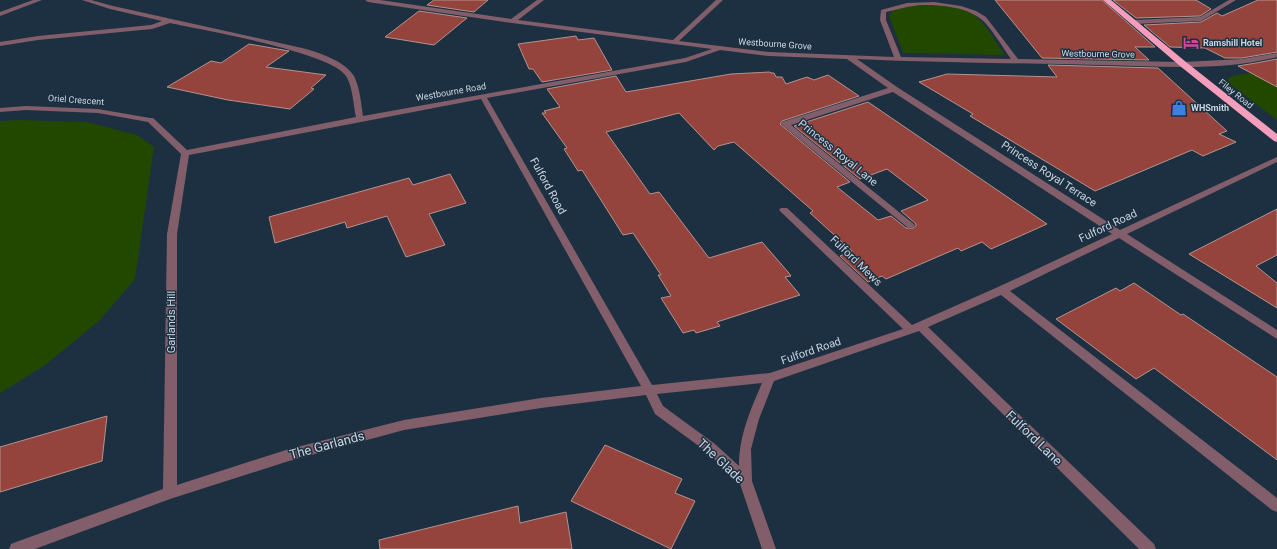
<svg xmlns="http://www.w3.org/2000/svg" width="1277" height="549" font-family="Roboto,sans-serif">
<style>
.green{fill:#224800}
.building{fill:#94443c;stroke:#b4938e}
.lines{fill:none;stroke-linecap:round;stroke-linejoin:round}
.minor{fill:#815e6a;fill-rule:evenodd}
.highway{fill:#f49ebc;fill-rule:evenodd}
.labels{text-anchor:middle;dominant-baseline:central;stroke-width:3;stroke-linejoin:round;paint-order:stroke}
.far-poi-label{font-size:9px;font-weight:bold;fill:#c9d5e0;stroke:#1c3041;text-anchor:start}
.far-street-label{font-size:9px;fill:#c9d5e0;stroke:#1c3041}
.street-label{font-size:11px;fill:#c9d5e0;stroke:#1c3041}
.near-street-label{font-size:13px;fill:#c9d5e0;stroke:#1c3041}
</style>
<rect width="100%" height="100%" fill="#1c3041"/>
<path class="green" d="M915 5C935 5 964 3 979 19 989 29 996 43 1005 55L903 53 889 16 893 10Z
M1277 69V120L1230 84 1227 80 1232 76Z
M17 120 87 122 137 135 154 147 135 279 99 321 44 366 0 393V121Z"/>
<path class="building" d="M434 0H488L474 12 427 5Z
M995 0H1102L1155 47H1135L1149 60 1042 58Z
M1113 0H1196L1211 9 1200 16 1136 18Z
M1258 0H1277V52L1242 58H1225L1205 48 1170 47 1144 25 1201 22 1217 13 1222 16Z
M419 11 467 18 434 45 385 37Z
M576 36 578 40 594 38 612 70 542 82 533 69H529L518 44Z
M249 44 289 51 266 67 326 75 311 88 314 89 290 109 228 100 167 87 211 61 221 63Z
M1277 59V87L1238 66 1256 63Z
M1048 65 1158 68 1227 131 1219 134 1236 142 1203 156 1192 150 1095 191 970 116 973 114 919 82 947 74 1057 77Z
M770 72 771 73H774L776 77H782L786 84 807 77 814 80 828 75 859 96 782 121 780 124 850 182 837 187 878 220 891 216 906 228H913L916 226V224L901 211 928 200 887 169 860 179 794 126 868 102 1047 224 991 249 982 242 961 251 958 248 886 279 882 276 868 282 840 256 852 251 810 213 813 211 734 142 718 146 714 150 679 113 606 132 650 194 659 192 709 258 762 242 788 272 791 276 785 277 800 295 717 322 720 326 696 333 694 330 683 333 661 298 671 296 658 275H661L633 233 623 235 582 170 578 171 564 149 567 148 542 113H546L544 111 560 107 547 89 616 76 626 92 731 74Z
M450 174 466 203 429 214 445 245 406 257 387 216 347 228 345 222 275 243 269 217 409 178 413 185Z
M1277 209V255L1256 266 1277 283V308L1189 254Z
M1134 283 1181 315 1183 314 1277 377V460L1154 368 1136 379 1056 319 1116 288 1120 291Z
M107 416 102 461 0 492V447Z
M605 445 682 479 675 493 695 501 671 549 571 501Z
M518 506 520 523 566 512 572 549H380L379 540Z"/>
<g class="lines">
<path class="minor" d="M33 0H42L0 16V12Z
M82 0H91L113 6 302 48C318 52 345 61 354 76 360 88 361 103 363 116L685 58 712 49 512 23 368 2 365 0H380L511 19 537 0H544L518 20 673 40 716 0H723L679 41 769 52 894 57 880 20 881 10 907 3 934 2 961 6 976 11 986 17 1018 59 1183 62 1242 59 1277 53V57C1221 72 1160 66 1102 65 1020 63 939 63 857 59L897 87 1120 230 1277 157V162L1127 234 1277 330V339L1119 238 1010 291 1277 498V512L1272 510 1001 295 928 327 1154 544 1156 549H1139L919 331 774 381 759 419 751 449 752 481 776 549H762L740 484 707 452 655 414 646 395 541 408 404 430 289 461 170 499 35 549H9L11 544 16 542 163 489 167 234 181 154 148 122 98 113 26 110 0 112V108L26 106 98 109 150 118H153L187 150 356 117C353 104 353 87 346 76 331 52 202 30 170 23L152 29 38 40 0 46V42L38 36 151 25 162 21 110 9ZM920 5C940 5 964 6 981 19 990 26 1004 49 1011 59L901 57 886 20V12L907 7ZM720 50 769 56 847 59 888 88 782 122 781 124 907 227H913L915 225 791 125 893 92 1112 234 998 287 912 325 787 208H781L779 210 781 212 903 329 770 373 652 385 487 98 686 62ZM481 99 641 386 541 398 404 420 289 449 177 485V234L189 155ZM762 383C750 411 739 436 739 466L715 444 663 406 657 394Z
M1229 0H1236L1201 21 1134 24 1131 22 1134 20 1200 17Z"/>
<path class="highway" d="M1103 0H1111L1186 62 1277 134V142L1274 141 1180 66Z"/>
</g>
<defs>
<symbol id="hotel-bare" viewBox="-9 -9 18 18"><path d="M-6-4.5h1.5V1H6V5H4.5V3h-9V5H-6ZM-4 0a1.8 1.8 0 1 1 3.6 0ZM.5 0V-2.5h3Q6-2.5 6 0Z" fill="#d1479c" stroke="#1c3041" stroke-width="2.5" paint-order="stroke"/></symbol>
<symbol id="shop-bare" viewBox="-9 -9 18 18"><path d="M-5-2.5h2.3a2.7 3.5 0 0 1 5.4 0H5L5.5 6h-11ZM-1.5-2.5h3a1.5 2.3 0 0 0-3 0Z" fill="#3f7fe0" stroke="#1c3041" stroke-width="2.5" paint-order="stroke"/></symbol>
</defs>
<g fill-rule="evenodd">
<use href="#hotel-bare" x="1180" y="32" width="22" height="22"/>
<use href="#shop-bare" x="1168" y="97" width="22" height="22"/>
</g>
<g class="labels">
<g class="far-poi-label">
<text x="1203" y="43">Ramshill Hotel</text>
<text x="1191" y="108">WHSmith</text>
</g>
<g class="far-street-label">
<text transform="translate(775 44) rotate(4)">Westbourne Grove</text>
<text transform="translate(1098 54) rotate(1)">Westbourne Grove</text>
<text transform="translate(451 92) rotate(-10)">Westbourne Road</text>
<text transform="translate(1236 94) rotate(39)">Filey Road</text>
<text transform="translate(76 100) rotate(4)">Oriel Crescent</text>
</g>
<g class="street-label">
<text transform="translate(838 153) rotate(39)">Princess Royal Lane</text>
<text transform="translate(1049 174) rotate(33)">Princess Royal Terrace</text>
<text transform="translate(548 186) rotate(61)">Fulford Road</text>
<text transform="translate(1108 226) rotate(-25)">Fulford Road</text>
<text transform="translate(856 261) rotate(44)">Fulford Mews</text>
<text transform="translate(171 322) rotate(-90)">Garlands Hill</text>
<text transform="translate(811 351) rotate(-19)">Fulford Road</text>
</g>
<g class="near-street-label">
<text transform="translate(1034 438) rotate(44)">Fulford Lane</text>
<text transform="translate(327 445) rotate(-15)">The Garlands</text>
<text transform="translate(721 461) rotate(43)">The Glade</text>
</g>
</g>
</svg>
